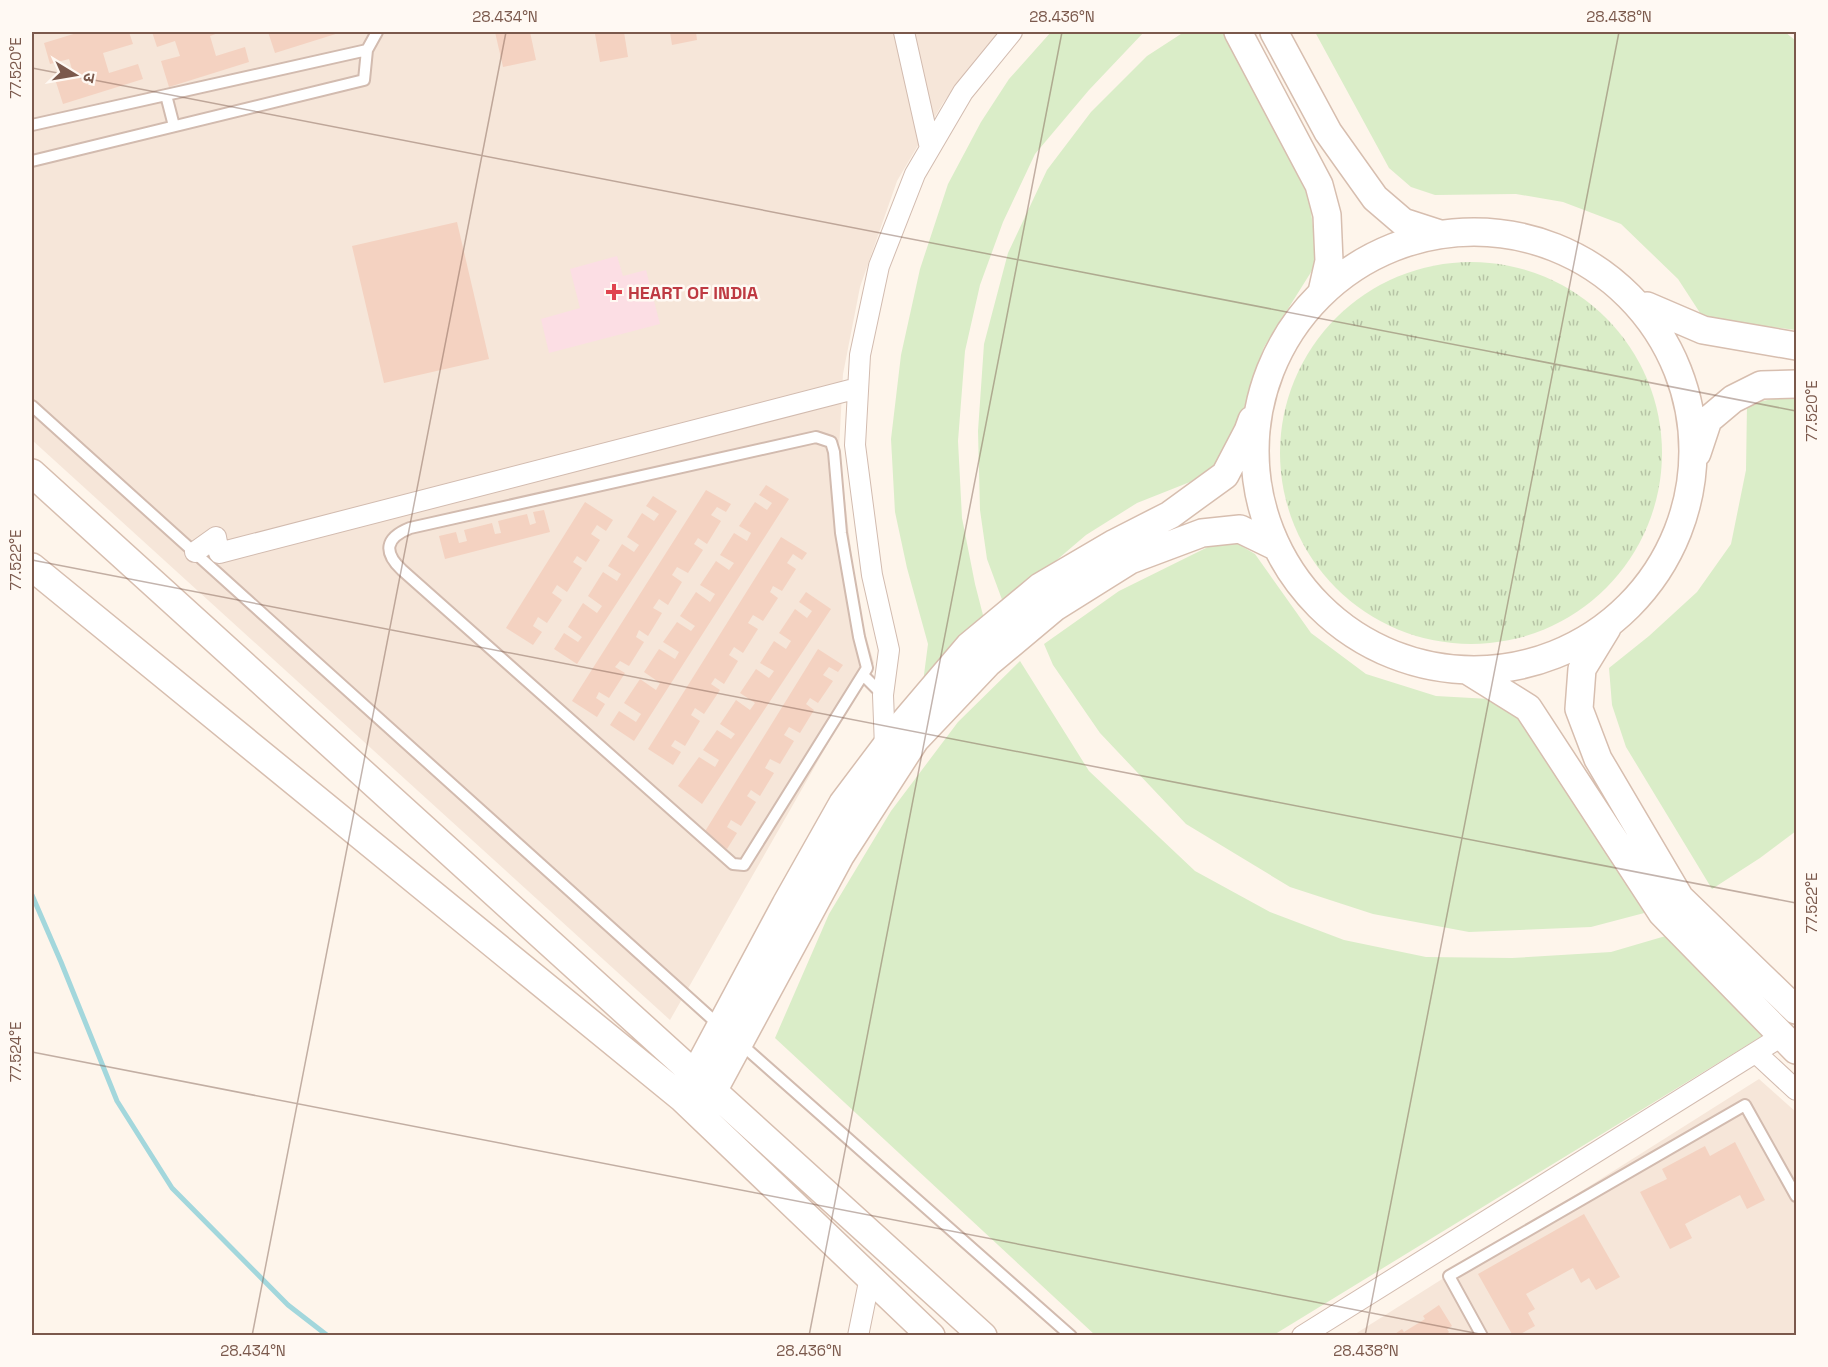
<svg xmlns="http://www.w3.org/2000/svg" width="1828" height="1367" font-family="'Space Grotesk','Noto Sans Devanagari',sans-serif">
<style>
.residential{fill:#f6e6d9}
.medical{fill:#fcdee4}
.grass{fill:#daedc8}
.park{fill:url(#park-tufts)}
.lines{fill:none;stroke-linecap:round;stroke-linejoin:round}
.stream{stroke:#a3d7dc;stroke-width:5}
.building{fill:#f4d2c1}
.lane-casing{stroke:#d2bbaf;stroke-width:14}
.street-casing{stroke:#d2bbaf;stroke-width:22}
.secondary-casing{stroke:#d7beaf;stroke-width:30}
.lane{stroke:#fff;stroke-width:10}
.street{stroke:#fff;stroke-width:20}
.secondary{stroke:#fff;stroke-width:27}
.ticks{fill:none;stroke:#7b594c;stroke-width:1.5;stroke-opacity:0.45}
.health-dot{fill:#e0444e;stroke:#fff9f3;stroke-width:2}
.labels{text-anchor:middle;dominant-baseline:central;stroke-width:5;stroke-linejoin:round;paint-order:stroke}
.health-label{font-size:18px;font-weight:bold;fill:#be3a42;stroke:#fff9f3;text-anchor:start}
.neatline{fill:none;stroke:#7b594c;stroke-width:2}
.ticks-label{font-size:15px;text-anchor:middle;fill:#7b594c}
</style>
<defs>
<pattern id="park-tufts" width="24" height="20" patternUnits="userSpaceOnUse" patternTransform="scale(1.5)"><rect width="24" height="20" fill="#daedc8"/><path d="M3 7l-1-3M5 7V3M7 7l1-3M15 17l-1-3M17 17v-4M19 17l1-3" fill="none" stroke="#b6c3a5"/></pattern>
</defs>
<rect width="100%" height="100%" fill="#fef5eb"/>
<path class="residential" d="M32 32H998L943 103 897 181 860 287 843 374 839 449 858 609 874 663 670 1020 32 440Z
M1759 1079 1796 1112V1335L1352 1336Z"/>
<path class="medical" d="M617 256 623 276 646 270 660 324 549 353 541 319 580 308 570 269Z"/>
<path class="grass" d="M1051 32H1144L1089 90 1035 154 1003 222 980 285 965 351 958 441 962 518 975 584 984 619 922 690 928 644 907 568 895 512 891 439 901 355 920 269 948 184 981 122 1009 79Z
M1184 32H1226L1309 198 1318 261 1264 347 1228 456 1190 482 1137 503 1086 535 1004 605 987 559 980 510 978 431 984 344 1008 253 1047 170 1091 112 1147 56Z
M1315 32H1785L1796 41V330L1704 319 1678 279 1621 224 1563 202 1516 194 1435 195 1411 187 1389 168Z
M1796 398V831L1760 858 1712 889 1626 747 1612 705 1609 668 1649 636 1697 592 1731 544 1746 470 1747 404 1773 399Z
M1238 544 1255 554 1311 633 1366 674 1436 696 1490 699 1519 714 1648 912 1591 927 1469 932 1373 914 1290 887 1186 824 1100 733 1053 665 1044 644 1119 591 1212 545Z
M1020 661 1089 771 1195 871 1270 912 1344 940 1426 957 1512 958 1611 952 1669 935 1767 1033 1272 1336 1095 1335 775 1038 829 914 891 811 958 722Z"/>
<path class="park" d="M1280 453a191 191 0 1 1 382 0a191 191 0 1 1-382 0Z"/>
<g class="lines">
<path class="stream" d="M32 895 61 962 117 1101 172 1188 288 1305 328 1336"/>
</g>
<path class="building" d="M80 32H129L133 44 103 53 109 73 138 64 143 79 63 104 55 79 73 73 69 59 50 64 44 43Z
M152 32H221L210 36 216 56 245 47 249 62 169 87 161 61 180 56 175 41 157 47Z
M268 32H342L275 53Z
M495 32H530L536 60 503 67Z
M610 32H624L628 57 600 62 595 34Z
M670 32H696L697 40 672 45Z
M457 222 489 359 384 383 352 246Z
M766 485 789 499 634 741 610 725 619 711 636 722 641 714 624 703 640 679 656 690 660 683 644 672 659 649 675 659 679 652 663 642 677 622 691 631 695 626 680 616 696 592 710 602 715 594 700 585 716 561 729 570 734 563 720 555 734 533 747 541 751 533 739 526 755 502 767 510 772 503 759 495Z
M706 490 731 504 726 512 717 507 711 515 721 521 707 544 698 538 694 544 703 550 688 573 677 567 672 575 682 582 668 605 659 599 653 608 662 613 648 636 639 630 636 637 644 642 629 666 620 661 615 667 625 673 609 698 599 692 596 698 605 704 597 717 572 701Z
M653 496 677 511 577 664 554 649 564 633 578 642 582 637 568 627 583 603 597 613 602 606 588 596 603 572 617 581 621 574 608 566 622 544 634 552 639 545 627 537 642 513 654 521 659 514 646 506Z
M585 502 613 520 606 531 597 525 591 534 600 540 586 562 577 556 573 562 582 568 567 592 557 585 552 593 562 600 547 623 538 617 533 626 542 632 533 645 506 628Z
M544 510 550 532 445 559 439 536 456 532 459 543 467 541 464 530 492 523 495 534 501 533 498 521 527 514 530 525 536 523 533 512Z
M781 537 807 553 802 560 793 554 787 563 796 569 782 591 773 586 770 592 778 598 763 621 753 615 748 623 758 629 743 653 734 647 729 655 738 661 724 684 715 678 711 684 720 690 704 714 695 708 691 715 700 721 685 746 675 740 671 746 681 752 673 765 648 749Z
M806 592 831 609 702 804 678 786 699 757 715 767 719 760 703 750 717 730 731 739 735 734 720 724 736 700 750 710 755 703 740 693 756 669 769 678 774 671 760 663 774 641 786 649 791 641 779 633 795 609 807 618 812 611 799 602Z
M818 649 843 665 838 672 829 667 823 675 833 681 818 703 810 698 806 704 814 710 800 733 789 727 784 735 794 741 780 764 770 759 765 768 774 773 760 796 751 790 747 796 756 802 741 826 731 820 727 827 737 833 727 849 704 833Z
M1735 1142 1765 1200 1747 1209 1740 1195 1685 1224 1692 1238 1670 1249 1640 1192 1667 1179 1662 1169 1705 1146 1710 1156Z
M1584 1214 1620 1277 1596 1290 1589 1278 1581 1283 1573 1268 1526 1294 1535 1309 1528 1313 1535 1326 1517 1336H1513L1478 1274Z
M1439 1305 1452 1326 1447 1329 1449 1332 1445 1336H1392L1402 1329 1404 1332 1425 1319 1423 1316Z"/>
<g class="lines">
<defs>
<path id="lane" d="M166 95 174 126
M32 125 367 50
M32 161 364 80 367 50 377 32
M32 406 720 1026
M816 437 831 442 834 452 841 533 859 637 867 668 744 865 733 864 402 570C383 552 385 538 410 528Z
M863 675 883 695
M741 1044 1071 1336
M1482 1336 1449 1276 1745 1105 1796 1196"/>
<path id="street" d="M904 32 930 148
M195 552 216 537 219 553 858 388
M885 747 883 695 889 650 872 575 855 445 860 355 879 266 915 174 963 92 1012 32
M1756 1053 1796 1090
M858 1336 870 1277
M1302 1336 1782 1036"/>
<path id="secondary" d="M1238 32 1319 185 1327 215 1329 261 1322 292
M1274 32 1328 132 1375 198 1403 222 1440 234
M1255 451a219 219 0 1 1 438 0a219 219 0 1 1-438 0Z
M1647 306 1703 330 1796 346
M1697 453 1708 420 1733 399 1761 385 1796 384
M32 473 983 1336
M32 567 682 1098 931 1336
M1607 628 1582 669 1579 709 1598 759 1680 898 1796 1010
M1467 670 1528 708 1662 913 1796 1050
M687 1089 786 904 843 803 901 726 969 646 1040 587 1115 543 1170 515 1225 475 1248 431 1252 420
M706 1104 840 856 915 740 988 663 1055 607 1130 560 1202 533 1240 529 1273 545"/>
</defs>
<use href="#lane" class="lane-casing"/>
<use href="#street" class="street-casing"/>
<use href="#secondary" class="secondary-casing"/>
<use href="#lane" class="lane"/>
<use href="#street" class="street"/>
<use href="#secondary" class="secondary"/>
</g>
<path class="ticks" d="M32 68 1796 411M32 560 1796 903M32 1052 1490 1336M252 1336 506 32M809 1336 1062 32M1365 1336 1619 32"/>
<path class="health-dot" d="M611 283h6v6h6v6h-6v6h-6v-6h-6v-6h6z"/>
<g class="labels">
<g class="health-label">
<text x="628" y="292">HEART OF INDIA</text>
</g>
</g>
<rect width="1828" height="1367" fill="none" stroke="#fff9f3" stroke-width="66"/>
<g transform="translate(75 75) rotate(101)" stroke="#fff9f3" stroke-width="4.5" paint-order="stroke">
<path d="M0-4.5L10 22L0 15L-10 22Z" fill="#7b594c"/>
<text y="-9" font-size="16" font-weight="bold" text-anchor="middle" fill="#7b594c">उ</text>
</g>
<rect x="33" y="33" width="1762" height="1301" class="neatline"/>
<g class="ticks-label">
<text x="505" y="22">28.434°N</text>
<text x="1062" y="22">28.436°N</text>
<text x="1619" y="22">28.438°N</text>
<text transform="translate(16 68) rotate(-90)" y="5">77.520°E</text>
<text transform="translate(1812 411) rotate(-90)" y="5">77.520°E</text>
<text transform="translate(16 560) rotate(-90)" y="5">77.522°E</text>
<text transform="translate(1812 903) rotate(-90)" y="5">77.522°E</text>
<text transform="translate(16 1052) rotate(-90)" y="5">77.524°E</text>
<text x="253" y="1356">28.434°N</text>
<text x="809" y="1356">28.436°N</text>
<text x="1366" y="1356">28.438°N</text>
</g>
</svg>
